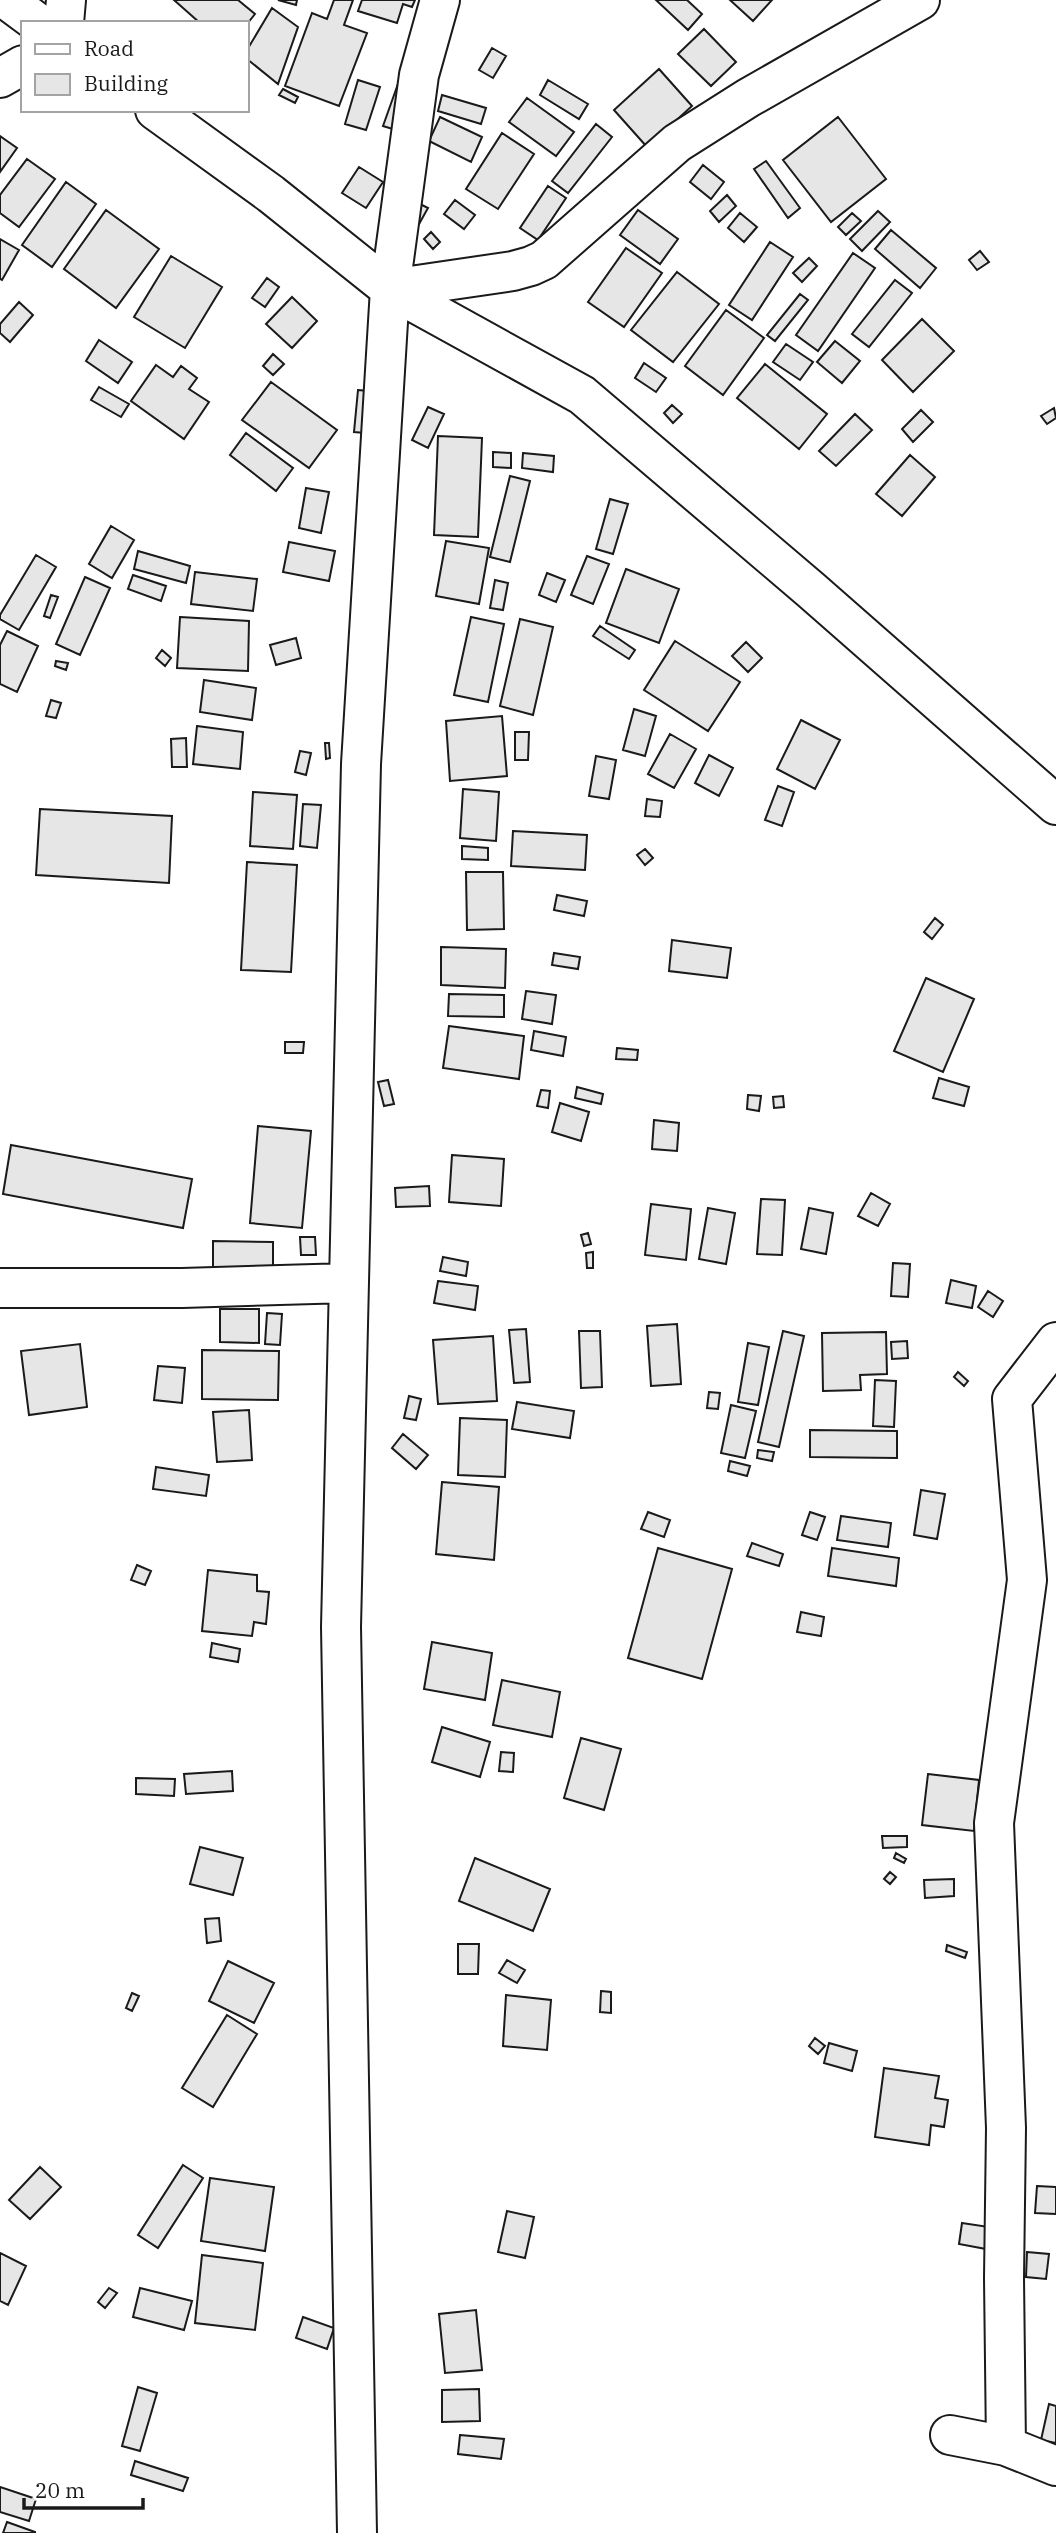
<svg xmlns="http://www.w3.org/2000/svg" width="1056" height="2533" font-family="'IBM Plex Serif',serif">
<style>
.building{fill:#e6e6e6;stroke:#1a1a1a;stroke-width:2}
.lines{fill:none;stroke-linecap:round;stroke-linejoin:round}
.minor-casing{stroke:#1a1a1a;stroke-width:42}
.minor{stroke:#fff;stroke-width:38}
</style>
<rect width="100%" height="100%" fill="#fff"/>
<path class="building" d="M174 0H238L255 14 247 24 200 23Z
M278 0H297L296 5Z
M334 0H353L344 25 367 33 339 106 285 86 312 13 327 19Z
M362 0H415L412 7 403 4 397 23 358 11Z
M656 0H687L702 14 688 30Z
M730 0H772L753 21Z
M272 8 298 27 278 84 247 59V50Z
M704 29 736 62 711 86 678 54Z
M492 48 506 56 493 78 479 70Z
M659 69 692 106 647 147 614 110Z
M358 80 380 87 366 130 345 124Z
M548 80 588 104 579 119 540 95Z
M399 81V131L383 126Z
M283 89 298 97 295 103 279 95Z
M442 95 486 108 481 124 438 111Z
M527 98 574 132 556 156 509 122Z
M440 117 482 137 471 162 429 141Z
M838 117 886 179 831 222 783 160Z
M596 124 612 137 568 193 552 181Z
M502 133 534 154 498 209 466 189Z
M0 136 17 148 0 172Z
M27 159 55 179 19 227 0 213V195Z
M766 161 800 208 788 218 754 169Z
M703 165 724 182 711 199 690 182Z
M359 167 383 182 366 208 342 193Z
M66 182 96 204 52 267 22 245Z
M548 186 566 198 538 240 520 228Z
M727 195 736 206 719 222 710 211Z
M455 200 475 215 464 229 444 214Z
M416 202 428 208 419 224 407 217Z
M106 210 159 249 116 308 64 269Z
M638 210 678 239 660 264 620 235Z
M878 211 890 222 862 251 850 239Z
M740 213 757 227 744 242 728 228Z
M852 213 861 221 846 235 838 227Z
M891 230 936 268 920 288 875 249Z
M431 232 440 242 433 249 424 239Z
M0 239 19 250 2 280 0 279Z
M770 242 793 257 752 320 729 305Z
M626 248 662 273 624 327 588 302Z
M980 251 989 262 977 270 969 260Z
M853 253 875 268 818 351 796 335Z
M171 256 222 287 185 348 134 317Z
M809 258 817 266 802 282 793 273Z
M677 272 719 304 673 362 631 330Z
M267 278 279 287 265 307 252 298Z
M895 280 912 293 869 347 852 334Z
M800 294 808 300 775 341 767 335Z
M292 297 317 321 292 348 266 324Z
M19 302 33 315 10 342 0 333V324Z
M726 310 764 338 723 395 685 366Z
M922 319 954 351 913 392 882 360Z
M99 340 132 362 118 383 86 361Z
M835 341 860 361 842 383 817 362Z
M786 344 813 362 800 380 773 362Z
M273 354 284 364 273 375 263 366Z
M644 363 666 378 656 392 635 378Z
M765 364 827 414 799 449 737 398Z
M156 365 173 377 181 366 197 378 189 389 209 402 184 439 131 401Z
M271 382 337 430 309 468 242 420Z
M99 387 129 404 121 417 91 400Z
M358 390 368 391 365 433 354 432Z
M672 405 682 414 673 423 664 413Z
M428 407 444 414 428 448 412 440Z
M1054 408 1056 418 1047 424 1041 416Z
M921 410 933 422 913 442 902 429Z
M855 414 872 430 836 466 819 451Z
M246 433 293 468 276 491 230 455Z
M438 436 482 438 478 537 434 535Z
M493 452 511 453V468L493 467Z
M523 453 554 456 553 472 522 468Z
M910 455 935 477 902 516 876 494Z
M510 476 530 481 510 562 490 557Z
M306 488 329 492 321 533 299 528Z
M610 499 628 504 613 554 596 549Z
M111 526 134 540 112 578 89 564Z
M446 541 489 548 479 604 436 596Z
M289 542 335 551 329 581 283 572Z
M138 551 190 566 186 583 134 569Z
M36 555 56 567 19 630 0 619V615Z
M587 556 609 564 593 604 571 595Z
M626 569 679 589 659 643 606 623Z
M195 572 257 579 253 611 191 604Z
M547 573 565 580 556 602 539 595Z
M133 575 166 586 161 601 128 589Z
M85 577 110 588 80 655 56 644Z
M495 580 508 583 503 610 490 608Z
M51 595 58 597 50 618 44 616Z
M180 617 249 621 248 671 177 668Z
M471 617 504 624 488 702 454 695Z
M520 619 553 627 533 715 500 706Z
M600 626 635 650 629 659 593 636Z
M7 631 38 646 17 692 0 684V645Z
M296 638 301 658 276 665 270 645Z
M675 641 740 682 708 731 644 690Z
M746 642 762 658 748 672 732 656Z
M162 650 171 658 165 666 156 658Z
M56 661 68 663 66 670 55 666Z
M204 680 256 688 252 720 200 712Z
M51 700 61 703 56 718 46 716Z
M634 709 656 716 645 756 623 750Z
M502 716 507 776 450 781 446 721Z
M801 720 840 740 815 789 777 769Z
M197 726 243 732 240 769 193 764Z
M515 732H529L528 760H515Z
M670 734 696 749 674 788 648 774Z
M186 738 187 767H172L171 739Z
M325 743H329L330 758 326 759Z
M300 751 311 753 306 775 295 772Z
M709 755 733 768 719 796 695 783Z
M596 756 616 760 609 799 589 796Z
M778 786 794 792 782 826 765 820Z
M463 789 499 792 496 841 460 838Z
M253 792 297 795 293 849 250 846Z
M647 799 662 801 660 817 645 816Z
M303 804 321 805 317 848 300 846Z
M40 809 172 816 169 883 36 875Z
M513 831 587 835 585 870 511 866Z
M462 846 488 848V860L462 859Z
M645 849 653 858 645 865 637 855Z
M247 862 297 865 291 972 241 970Z
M466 872H503L504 929 467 930Z
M557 895 587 901 584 916 554 910Z
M935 918 943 925 932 939 924 932Z
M672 940 731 948 727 978 669 971Z
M441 947 506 949 505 988 441 985Z
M554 953 580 957 578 969 552 965Z
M926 978 974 999 943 1072 894 1051Z
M526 991 556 995 552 1024 522 1019Z
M449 994 504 995V1017L448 1016Z
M449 1026 524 1036 519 1079 443 1068Z
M534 1031 566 1037 563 1056 531 1050Z
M285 1042H304L303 1053H285Z
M617 1048 638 1050 637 1060 616 1059Z
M939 1078 969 1087 964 1106 933 1098Z
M388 1080 394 1104 384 1106 378 1082Z
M577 1087 603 1094 601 1104 575 1098Z
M541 1090 550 1091 548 1108 537 1106Z
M748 1095 761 1096 759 1111 747 1109Z
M783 1096 784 1107 774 1108 773 1097Z
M560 1103 589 1112 581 1141 552 1132Z
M654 1120 679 1123 677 1151 652 1149Z
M258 1126 311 1131 302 1228 250 1223Z
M11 1145 192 1179 183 1228 3 1194Z
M452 1155 504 1159 501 1206 449 1202Z
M429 1186 430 1206 396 1207 395 1188Z
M871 1193 890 1204 878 1226 858 1216Z
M761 1199 785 1200 782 1255 757 1254Z
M651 1204 691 1209 686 1260 645 1255Z
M708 1208 735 1213 726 1264 699 1259Z
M809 1208 833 1213 826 1254 801 1249Z
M588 1233 591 1244 584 1246 581 1235Z
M300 1237H315L316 1255H301Z
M213 1241 273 1242V1271L213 1270Z
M593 1252V1268H587L586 1253Z
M443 1257 468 1262 466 1276 440 1271Z
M893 1263 910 1264 908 1297 891 1296Z
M951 1280 976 1286 972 1308 946 1303Z
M438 1281 478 1286 475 1310 434 1303Z
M988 1291 1003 1301 993 1317 978 1307Z
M220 1309H259V1343L220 1342Z
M267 1313 282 1314 280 1345 265 1344Z
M677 1324 681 1384 651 1386 647 1326Z
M526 1329 530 1382 514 1383 509 1330Z
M579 1331H600L602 1387 581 1388Z
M783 1331 804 1336 779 1447 758 1442Z
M886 1332 887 1374 860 1375 861 1390 823 1391 822 1333Z
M493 1336 497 1401 438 1404 433 1340Z
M907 1341 908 1358 892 1359 891 1342Z
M748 1343 769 1347 758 1405 738 1402Z
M80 1344 87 1407 29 1415 21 1351Z
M202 1350 279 1351 278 1400 202 1399Z
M158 1366 185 1368 182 1403 154 1400Z
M958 1372 968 1381 964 1386 954 1377Z
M875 1380 896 1381 894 1427 873 1426Z
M709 1392 720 1393 718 1409 707 1408Z
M409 1396 421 1399 416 1420 404 1418Z
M517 1402 574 1411 570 1438 512 1429Z
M731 1405 756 1411 745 1458 721 1453Z
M249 1410 252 1460 217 1462 213 1412Z
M460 1418 507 1420 505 1477 458 1475Z
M810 1430 897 1431V1458L810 1457Z
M403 1434 428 1455 416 1469 392 1448Z
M758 1450 774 1452 772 1461 757 1458Z
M730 1461 750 1466 747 1476 728 1471Z
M156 1467 209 1475 206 1496 153 1489Z
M442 1482 499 1487 494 1560 436 1554Z
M921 1490 945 1494 937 1539 914 1535Z
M648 1512 670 1520 664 1537 641 1529Z
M810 1512 825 1517 817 1540 802 1535Z
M841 1516 891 1523 888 1547 837 1540Z
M752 1543 783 1554 779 1566 747 1556Z
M658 1548 732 1569 702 1679 628 1658Z
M832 1548 899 1558 896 1586 828 1576Z
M137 1565 151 1571 145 1585 131 1580Z
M208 1570 257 1575V1591L269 1592 266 1624 254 1622 252 1636 202 1631Z
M801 1612 824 1617 821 1636 797 1632Z
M432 1642 492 1653 485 1700 424 1689Z
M212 1643 240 1649 238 1662 210 1657Z
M502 1680 560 1692 552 1737 493 1725Z
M442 1727 490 1742 480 1777 432 1762Z
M581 1738 621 1749 604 1810 564 1798Z
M501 1752 514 1753 513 1772 499 1771Z
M232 1771 233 1791 186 1794 184 1774Z
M928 1774 979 1780 974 1831 922 1825Z
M136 1778 175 1779 174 1796 136 1794Z
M882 1836H907V1847L883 1848Z
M200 1847 243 1858 233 1895 190 1884Z
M896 1853 906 1859 904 1863 894 1858Z
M475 1858 550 1889 533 1931 459 1901Z
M890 1872 896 1877 890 1884 884 1879Z
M954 1879V1896L925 1898 924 1880Z
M219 1918 221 1941 207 1943 205 1919Z
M458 1944H479L478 1974H458Z
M947 1945 967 1952 965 1958 946 1951Z
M507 1960 525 1970 517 1983 499 1973Z
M228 1961 274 1983 254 2023 209 2001Z
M601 1991 611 1992V2013L600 2012Z
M132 1993 139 1996 132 2011 126 2008Z
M506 1995 551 2000 547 2050 503 2046Z
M227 2015 257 2034 213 2107 182 2088Z
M815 2038 825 2046 818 2054 809 2046Z
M829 2043 857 2051 852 2071 824 2063Z
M884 2068 939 2076 935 2098 948 2100 944 2127 931 2125 929 2145 875 2137Z
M183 2165 203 2178 158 2248 138 2235Z
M40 2167 61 2187 30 2219 9 2200Z
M210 2178 274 2187 265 2251 201 2241Z
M1037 2186 1056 2187V2214L1035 2213Z
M507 2211 534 2217 525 2258 498 2252Z
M962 2223 989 2227 986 2249 959 2244Z
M1027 2252 1049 2254 1046 2279 1026 2277Z
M0 2253 26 2266 8 2305 0 2301Z
M202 2255 263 2263 255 2330 195 2323Z
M109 2288 117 2293 105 2308 98 2302Z
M140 2288 192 2301 184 2330 133 2317Z
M476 2310 482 2370 445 2373 439 2314Z
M303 2317 334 2328 327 2349 296 2338Z
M138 2387 157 2393 140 2451 122 2446Z
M479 2389 480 2421 442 2422V2390Z
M1049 2404 1056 2406V2443L1041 2440Z
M460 2435 504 2439 501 2459 458 2454Z
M135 2461 188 2478 183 2491 131 2475Z
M0 2487 36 2499 29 2521 0 2512Z
M7 2522 35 2532V2533H3Z"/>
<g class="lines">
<defs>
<path id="minor" d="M7 0 38 23
M64 23 66 0
M0 78 23 65
M155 110 271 194 390 289 582 395 811 590 1056 805
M390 289 513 271 531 266 544 260 677 143 748 98 920 0
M0 1288H182L349 1283
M950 2435 1006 2446 1056 2466
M1006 2446 1004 2278 1006 2128 994 1823 1027 1580 1012 1399 1056 1342
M357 2533 341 1627 361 764 390 289 419 75 440 0"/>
</defs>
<use href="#minor" class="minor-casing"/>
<use href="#minor" class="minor"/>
</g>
<rect x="21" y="21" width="228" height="91" fill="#ffffff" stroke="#a3a3a3" stroke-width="2"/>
<rect x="35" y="44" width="35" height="10" fill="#ffffff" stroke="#a3a3a3" stroke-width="2"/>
<text x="84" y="56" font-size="21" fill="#1a1a1a">Road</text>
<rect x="35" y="74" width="35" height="21" fill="#e6e6e6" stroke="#a3a3a3" stroke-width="2"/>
<text x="84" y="91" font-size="21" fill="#1a1a1a">Building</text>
<path d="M24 2498v10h119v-10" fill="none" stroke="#1a1a1a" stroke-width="3.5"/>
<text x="35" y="2498" font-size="21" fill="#1a1a1a" stroke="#ffffff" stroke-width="5" paint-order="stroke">20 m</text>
</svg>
